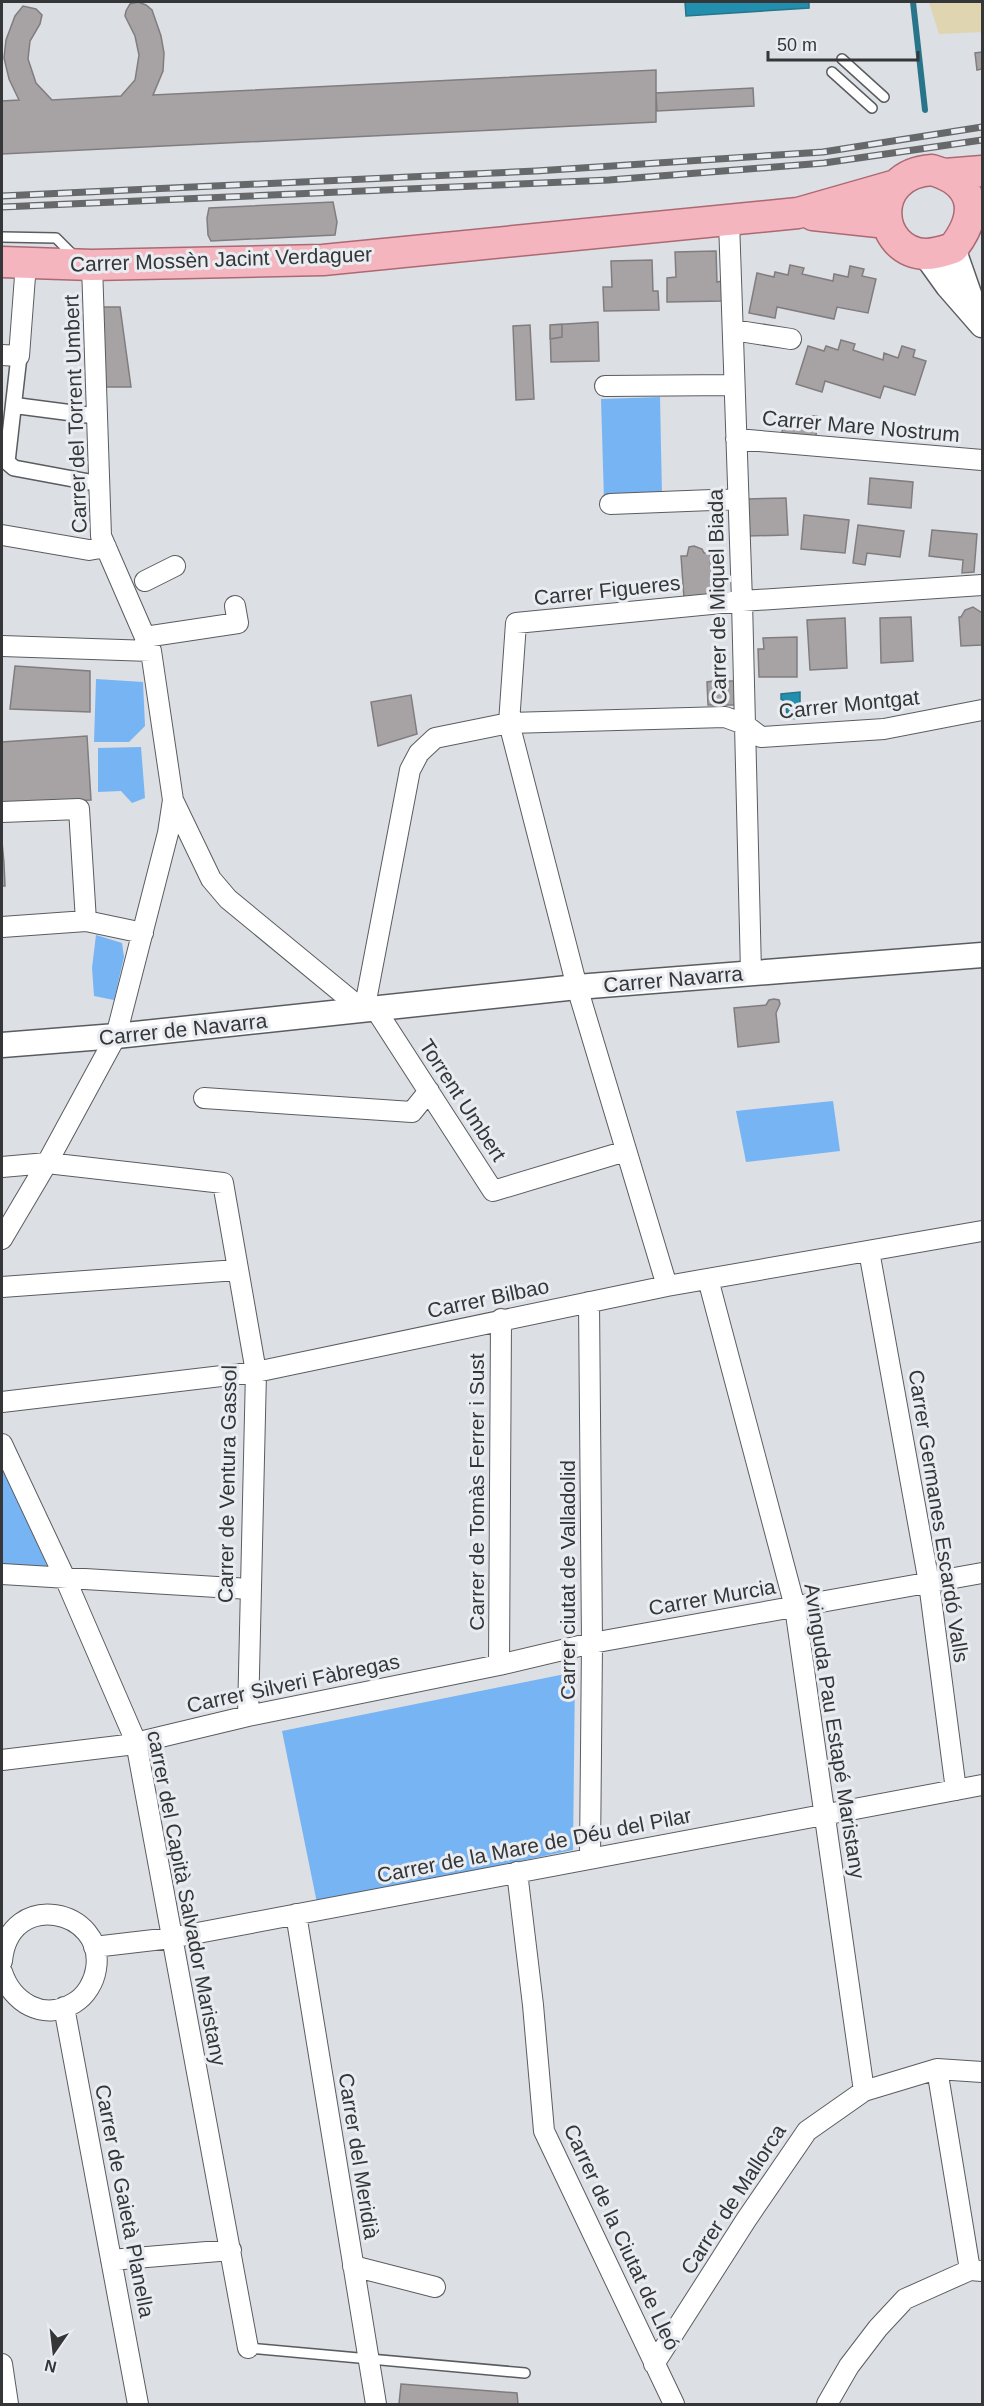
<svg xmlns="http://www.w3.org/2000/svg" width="984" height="2406" font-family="Helvetica,sans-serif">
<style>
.green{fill:#77b4f4}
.sand{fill:#dfd5b0}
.water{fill:#228fae;stroke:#28748a;stroke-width:1.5}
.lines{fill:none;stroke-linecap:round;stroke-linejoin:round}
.stream{stroke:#28748a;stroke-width:6}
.building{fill:#a7a3a5;stroke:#817d7f;stroke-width:1.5}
.service-casing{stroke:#5a5d60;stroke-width:12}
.pedestrian-casing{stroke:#5a5d60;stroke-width:18}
.minor-casing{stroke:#5a5d60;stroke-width:22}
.tertiary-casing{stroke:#5a5d60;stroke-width:27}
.primary-casing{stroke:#ac6973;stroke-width:33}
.service{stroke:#fff;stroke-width:9}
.pedestrian{stroke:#fff;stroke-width:15}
.minor{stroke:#fff;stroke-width:20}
.tertiary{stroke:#fff;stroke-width:24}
.primary{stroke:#f4b5bf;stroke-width:30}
.rail-casing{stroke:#66686a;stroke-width:7}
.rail{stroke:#e9ecf0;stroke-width:4.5;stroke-dasharray:14;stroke-linecap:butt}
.labels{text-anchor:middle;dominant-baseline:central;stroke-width:6;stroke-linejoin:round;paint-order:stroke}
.street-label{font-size:21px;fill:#353637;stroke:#e9ecf0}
</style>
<rect width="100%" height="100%" fill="#dcdfe3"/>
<path class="green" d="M660 397 662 497 604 500 601 399Z
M96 679 143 682 145 726 129 742H94Z
M141 747 145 798 132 803 121 791 98 792V748Z
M96 935 122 943 124 957 114 1000 94 996 92 968Z
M833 1101 840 1151 746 1162 736 1111Z
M2 1466 48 1568 2 1564Z
M575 1672 573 1850 317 1903 282 1731Z"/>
<path class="sand" d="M929 2H982V32L939 34Z"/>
<path class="water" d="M685 2H809V8L686 16Z
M800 692V718L787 719 786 702 781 699V694Z"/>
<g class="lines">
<path class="stream" d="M913 2 925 110"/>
</g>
<path class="building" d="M138 2 146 5 152 10 161 36 164 53 163 71 153 95 656 70V122L2 154V101L19 100 9 79 4 58 6 40 15 16 23 6 36 9 42 15 40 24 30 41 28 59 36 83 52 100 121 96 135 80 139 55 135 36 125 16 126 11 130 4Z
M982 52V69L977 70 975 53Z
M753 88 754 106 657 111 656 93Z
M333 202 337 222 335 235 211 241 208 235 207 218 209 208Z
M716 251 717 282 722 281 723 301 667 302V278L676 277 675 252Z
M652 260 653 291H658L659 310 604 311 603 287H612L611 261Z
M790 265 804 268 802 274 833 281 834 274 848 277 850 266 864 269 862 276 876 279 868 313 837 307 834 319 777 307 775 318 749 313 757 273 774 277 775 272 788 275Z
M101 307H120L131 387H103Z
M598 322 599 361 551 362 550 325Z
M562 324V337L550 339V325Z
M530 325 534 399 516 400 513 326Z
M841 340 855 344 853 350 883 360 884 353 898 358 902 346 915 350 913 357 926 361 915 395 884 386 880 398 825 381 822 392 796 384 808 346 824 351 826 346 838 350Z
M783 415 817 416 816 437 782 436Z
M870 478 913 482 911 508 868 504Z
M786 498 788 535 748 536 747 499Z
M804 515 849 520 845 553 801 549Z
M858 525 904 531 900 557 867 553 865 565 853 563Z
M932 530 977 534 974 572 962 573 963 560 929 556Z
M694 546 702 549 704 553H710L712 597 684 598 681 556H687L689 547Z
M973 607 982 613V645L961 646 959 617H961L965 610Z
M911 617 913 661 881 663 880 618Z
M845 618 847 668 810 670 807 620Z
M797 637V677H759L758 649H764L763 638Z
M15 666 90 671V712L10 709Z
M722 673 726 681H738L739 705H708L707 682 713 681 716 674Z
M411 695 417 734 378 746 371 702Z
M87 736 91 800 2 804V742Z
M2 842 4 863 5 886H2Z
M774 999 779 1000 780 1004 776 1013 779 1042 738 1047 734 1008 766 1005 769 1000Z
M401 2384 517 2393 518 2404H399Z"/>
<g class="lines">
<defs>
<path id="service" d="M842 59 884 97
M832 72 872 108
M2 237 56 238 74 256
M248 2348 525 2373"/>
<path id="pedestrian" d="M19 406 88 415
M2 460 7 462 14 468 100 484
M7 462 19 356"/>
<path id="minor" d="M729 221 742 601 751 972
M92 265 101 536 151 651 173 800 211 879 228 899 364 1011 410 770 419 753 435 738 509 723 725 717 744 724 761 737 884 729 982 710
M733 330 791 339
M2 355 19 356 26 263
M605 386 734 385
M736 439 982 460
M610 504 738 499
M2 535 89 550 106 547
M145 581 175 566
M145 637 238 623 235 606
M2 646 151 651
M2 812 79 809 86 921
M2 927 86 921 143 933
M376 1010 493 1191 626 1151
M204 1098 412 1112 429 1091
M2 1167 47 1163 223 1183 256 1372 248 1716
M2 1239 47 1163 116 1036 168 833 173 800
M869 1251 929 1583 956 1790
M708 1279 795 1607 864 2091
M667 1286 577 987 509 723 516 623 742 601 982 585
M2 1287 237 1270
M589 1302 592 1643 590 1857
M2 1402 256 1372 667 1286 982 1231
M2 1444 65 1578 136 1742 248 2348
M2 1574 250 1589
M499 1665 501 1319
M2 1760 127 1745 248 1716 499 1665 592 1643 982 1573
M517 1872 533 2005 544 2131 674 2404
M296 1914 376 2404
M94 1947 171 1938 982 1785
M2 1961C9 1888 106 1909 96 1969 94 1982 86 1996 74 2003 43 2022 12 2002 2 1972
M64 2007 138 2404
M937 2069 970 2270
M111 2260 231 2250
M353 2266 435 2287
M2 2364 8 2404
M654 2364 746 2220 807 2131 864 2091 937 2069 982 2072
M827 2404 849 2366 878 2328 905 2299 970 2270 982 2271"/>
<path id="tertiary" d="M953 248 974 308
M925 254 948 286 982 325
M2 1045 116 1036 577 987 982 955"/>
<path id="primary" d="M932 170C977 183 979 215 953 248 944 251 936 254 926 254 876 253 868 174 932 170Z
M945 174 982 171
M813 215 887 223
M2 262 92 265 323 260 798 213 896 185"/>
</defs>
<use href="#service" class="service-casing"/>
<use href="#pedestrian" class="pedestrian-casing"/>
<use href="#minor" class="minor-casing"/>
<use href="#tertiary" class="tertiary-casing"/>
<use href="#primary" class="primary-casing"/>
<use href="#service" class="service"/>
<use href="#pedestrian" class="pedestrian"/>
<use href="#minor" class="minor"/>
<use href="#tertiary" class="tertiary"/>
<use href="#primary" class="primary"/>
<defs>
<path id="rail" d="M2 196 536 171 823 152 982 127
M2 207 609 180 824 163 982 140"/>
</defs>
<use href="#rail" class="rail-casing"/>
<use href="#rail" class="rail"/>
</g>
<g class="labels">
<g class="street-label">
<text transform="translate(221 259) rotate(-2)">Carrer Mossèn Jacint Verdaguer</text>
<text transform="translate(75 414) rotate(-92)">Carrer del Torrent Umbert</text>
<text transform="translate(861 426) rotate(5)">Carrer Mare Nostrum</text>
<text transform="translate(607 590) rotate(-6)">Carrer Figueres</text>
<text transform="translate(717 597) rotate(-91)">Carrer de Miquel Biada</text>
<text transform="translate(849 704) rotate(-6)">Carrer Montgat</text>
<text transform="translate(673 979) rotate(-5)">Carrer Navarra</text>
<text transform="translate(183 1029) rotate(-6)">Carrer de Navarra</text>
<text transform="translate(463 1100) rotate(57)">Torrent Umbert</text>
<text transform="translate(488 1298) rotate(-12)">Carrer Bilbao</text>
<text transform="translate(227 1484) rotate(-89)">Carrer de Ventura Gassol</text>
<text transform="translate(476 1492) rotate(-90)">Carrer de Tomàs Ferrer i Sust</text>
<text transform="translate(939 1516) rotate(81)">Carrer Germanes Escardó Valls</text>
<text transform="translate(567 1580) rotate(-90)">Carrer ciutat de Valladolid</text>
<text transform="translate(712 1597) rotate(-10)">Carrer Murcia</text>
<text transform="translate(293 1683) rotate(-12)">Carrer Silveri Fàbregas</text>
<text transform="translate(835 1731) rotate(81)">Avinguda Pau Estapé Maristany</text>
<text transform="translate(534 1845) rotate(-11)">Carrer de la Mare de Déu del Pilar</text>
<text transform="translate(187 1898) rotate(79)">carrer del Capità Salvador Maristany</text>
<text transform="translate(359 2156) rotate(81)">Carrer del Meridià</text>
<text transform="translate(733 2199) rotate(-57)">Carrer de Mallorca</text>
<text transform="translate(125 2201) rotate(79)">Carrer de Gaietà Planella</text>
<text transform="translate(622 2237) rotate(65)">Carrer de la Ciutat de Lleó</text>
</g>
</g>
<rect width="984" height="2406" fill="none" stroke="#353637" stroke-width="6"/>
<g transform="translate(54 2352) rotate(194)" stroke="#e9ecf0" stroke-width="4.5" paint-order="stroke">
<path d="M0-4.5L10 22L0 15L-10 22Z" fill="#353637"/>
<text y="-9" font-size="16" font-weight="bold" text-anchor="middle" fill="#353637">N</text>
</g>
<path d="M768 51v9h150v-9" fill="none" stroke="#353637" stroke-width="3"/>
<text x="777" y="51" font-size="18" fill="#353637" stroke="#e9ecf0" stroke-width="4.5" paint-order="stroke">50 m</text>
</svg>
